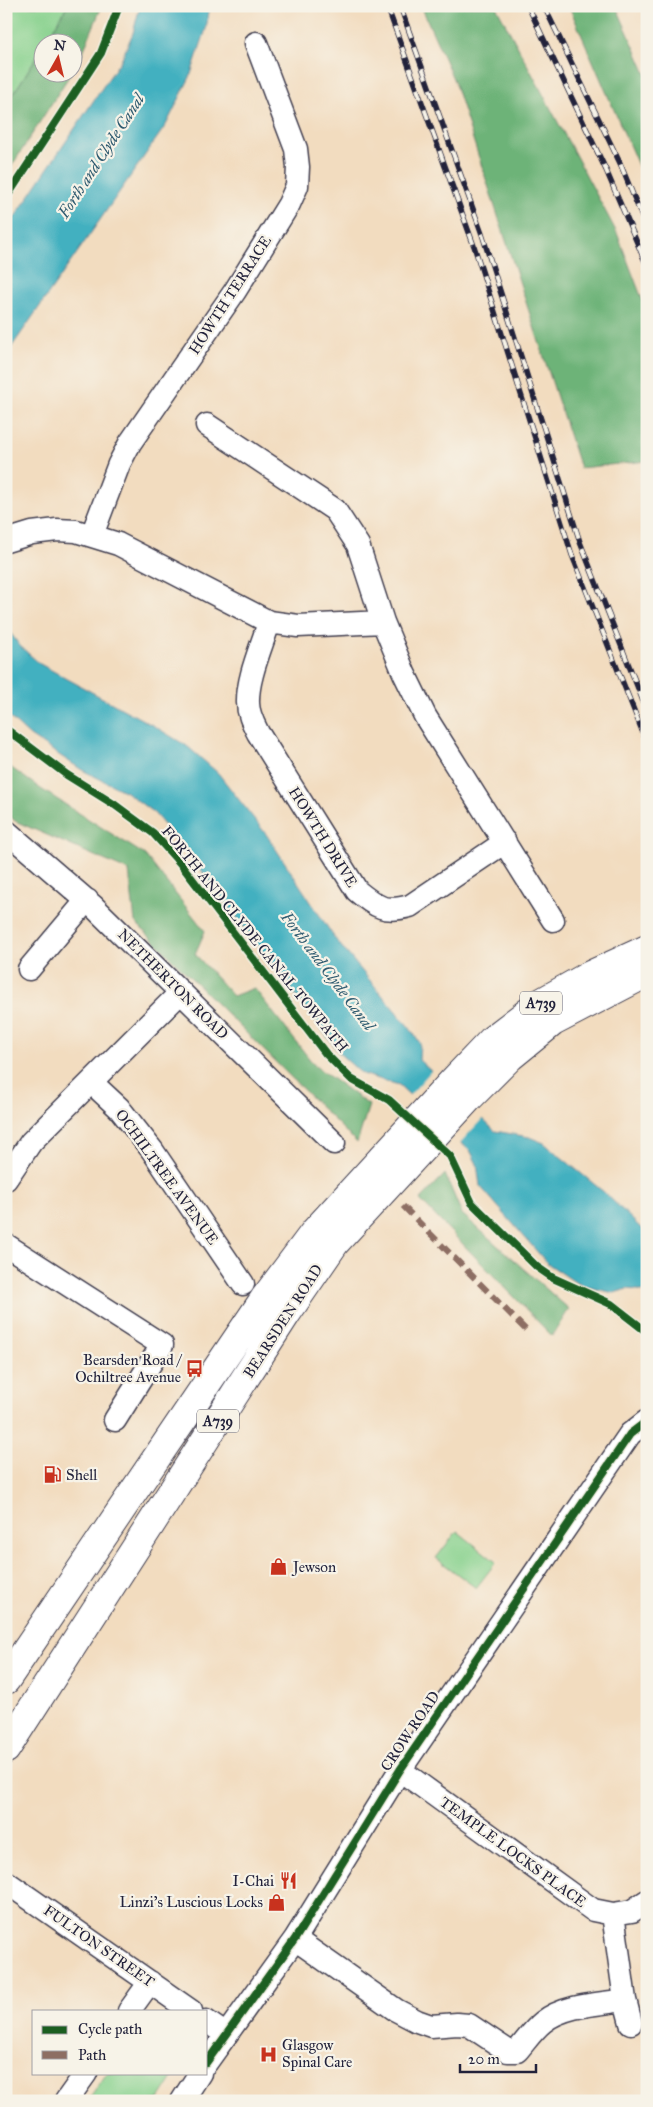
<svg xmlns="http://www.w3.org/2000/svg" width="653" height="2107" font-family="'IM FELL Great Primer',serif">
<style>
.green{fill:#87d18d;stroke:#547a64}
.forest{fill:#6db378;stroke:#486a5a}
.water{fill:#43b0c0;stroke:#32697e}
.pier{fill:#f2dcbf}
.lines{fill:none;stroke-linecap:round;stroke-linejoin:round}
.minor-casing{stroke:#413e4f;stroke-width:25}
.primary-casing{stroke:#413e4f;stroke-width:30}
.minor{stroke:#fff;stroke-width:22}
.primary{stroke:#fff;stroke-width:28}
.rail-casing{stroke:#22223b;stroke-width:5.5}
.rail{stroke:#f7f3e8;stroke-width:4;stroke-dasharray:11;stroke-linecap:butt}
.quiet{stroke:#8d6e63;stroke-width:6;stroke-dasharray:12 6;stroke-linecap:butt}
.cycleway-casing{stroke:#f7f3e8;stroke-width:11}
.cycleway{stroke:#1b5e20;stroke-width:8}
.labels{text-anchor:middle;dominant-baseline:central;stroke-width:4.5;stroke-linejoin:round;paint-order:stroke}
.shield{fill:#f7f3e8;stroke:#62616f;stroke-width:1}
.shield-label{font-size:14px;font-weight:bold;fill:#22223b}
.street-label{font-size:15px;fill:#22223b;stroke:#f7f3e8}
.poi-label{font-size:15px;fill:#22223b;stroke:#f7f3e8;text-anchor:end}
.water-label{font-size:16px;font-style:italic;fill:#2f5b70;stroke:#f7f3e8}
</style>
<rect width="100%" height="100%" fill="#f7f3e8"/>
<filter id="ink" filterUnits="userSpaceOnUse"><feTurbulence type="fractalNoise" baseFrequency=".02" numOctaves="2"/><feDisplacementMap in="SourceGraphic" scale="10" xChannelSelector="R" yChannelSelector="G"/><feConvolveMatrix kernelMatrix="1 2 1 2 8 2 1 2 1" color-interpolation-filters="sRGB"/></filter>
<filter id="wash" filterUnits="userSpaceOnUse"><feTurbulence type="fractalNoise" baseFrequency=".0096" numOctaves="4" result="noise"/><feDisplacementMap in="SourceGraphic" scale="20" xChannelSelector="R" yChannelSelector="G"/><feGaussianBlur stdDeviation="1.12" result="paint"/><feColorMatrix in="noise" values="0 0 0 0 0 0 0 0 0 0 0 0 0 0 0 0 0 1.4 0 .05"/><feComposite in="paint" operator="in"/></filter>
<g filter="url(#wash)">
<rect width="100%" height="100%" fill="#f2dcbf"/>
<path class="green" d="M6 6H67L46 42H42V48L6 106Z
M457 1531 496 1562 476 1588 436 1558Z
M107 2073H176L158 2101H88Z"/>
<path class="forest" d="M67 6H102L80 59 73 70 72 42H46Z
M421 6H496L617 233 647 312V461L580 468 454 81Z
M569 6H616L647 76V186Z
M42 48V72L71 73 6 175V106Z
M6 764 41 789 145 855 205 931 195 954 233 996 254 988 315 1066 369 1105 357 1143 135 922 129 871 15 821 6 813Z
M445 1174 462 1214 569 1309 552 1336 420 1200Z"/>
<path class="water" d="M140 6H210L206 29 190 77 166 125 6 355V230L121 60 133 33Z
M6 627 20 646 40 664 154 726 187 746 218 773 266 834 336 940 409 1027 420 1043 419 1060 495 1131 529 1137 544 1143 605 1193 646 1233 647 1293 638 1290 627 1289 614 1293 588 1287 575 1282 547 1263 480 1186 477 1164 471 1152 399 1085 362 1074 341 1055 189 854 154 813 126 792 82 770 30 736 6 714Z"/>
<path class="pier" d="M432 1070 484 1117 459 1144 408 1097Z"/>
</g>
<g filter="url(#ink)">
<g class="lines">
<defs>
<path id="minor" d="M207 425 335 510 358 545 383 622 404 673 425 716 553 920
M92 535 119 464 130 443 235 291 289 204 297 186 298 167 296 149 256 43
M6 541 32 533 57 530 76 531 118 544 269 622 298 626 383 622
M269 622C262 646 247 678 248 703 248 714 253 723 258 733L357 891C377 907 384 913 410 906L505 842
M6 831 93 906 334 1143
M29 969 87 900
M91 1082 119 1108 152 1150 243 1284
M6 1179 31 1142 181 992
M6 1245 162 1345 115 1420
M400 1770 593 1910 613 1914 625 2000 631 2023
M6 1882 191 2011
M613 1914 632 1911 647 1901
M295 1939 396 2010 417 2021 431 2026 457 2024 469 2025 508 2051H517C525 2042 533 2030 543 2022 564 2005 599 2004 625 2000
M129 2011 150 1982
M206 2021 225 2034
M206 2063 295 1939 400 1770 580 1507 630 1434 647 1421
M66 2101 86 2073
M182 2101 200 2073"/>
<path id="primary" d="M6 1680 264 1299 315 1231 452 1082 493 1039 540 1003 588 976 647 949
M6 1749 287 1313 335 1243 469 1098 510 1057 553 1022 647 973"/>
</defs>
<use href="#minor" class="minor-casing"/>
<use href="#primary" class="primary-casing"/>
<use href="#minor" class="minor"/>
<use href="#primary" class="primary"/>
<defs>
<path id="rail" d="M387 6 474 246 572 555 647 743
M400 6 482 234 580 542 647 711
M528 6 606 170 647 266
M544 6 620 163 647 229"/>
</defs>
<use href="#rail" class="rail-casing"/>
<use href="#rail" class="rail"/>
<path class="quiet" d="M403 1206 526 1330"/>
<defs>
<path id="cycleway" d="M6 198 101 53 119 6
M6 729 67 775 115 805 153 833 180 863 326 1054 351 1079 389 1100 450 1156 472 1203 537 1267 553 1278 611 1304 647 1332
M206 2063 295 1939 400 1770 580 1507 630 1434 647 1421"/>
</defs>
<use href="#cycleway" class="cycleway-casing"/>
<use href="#cycleway" class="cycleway"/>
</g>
</g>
<defs>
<symbol id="bus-bare" viewBox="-9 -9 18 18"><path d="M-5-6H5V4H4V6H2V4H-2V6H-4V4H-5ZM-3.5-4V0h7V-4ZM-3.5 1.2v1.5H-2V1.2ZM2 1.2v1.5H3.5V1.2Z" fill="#c8321e" stroke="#f7f3e8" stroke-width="2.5" paint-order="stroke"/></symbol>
<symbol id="fuel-bare" viewBox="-9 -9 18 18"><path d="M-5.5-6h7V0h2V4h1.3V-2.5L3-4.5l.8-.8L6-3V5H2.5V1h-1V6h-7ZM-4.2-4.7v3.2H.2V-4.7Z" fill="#c8321e" stroke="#f7f3e8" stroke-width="2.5" paint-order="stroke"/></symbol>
<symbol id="shop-bare" viewBox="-9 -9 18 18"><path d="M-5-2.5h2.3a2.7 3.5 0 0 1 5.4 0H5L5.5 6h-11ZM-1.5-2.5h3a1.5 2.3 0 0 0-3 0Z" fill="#c8321e" stroke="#f7f3e8" stroke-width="2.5" paint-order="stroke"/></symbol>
<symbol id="restaurant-bare" viewBox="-9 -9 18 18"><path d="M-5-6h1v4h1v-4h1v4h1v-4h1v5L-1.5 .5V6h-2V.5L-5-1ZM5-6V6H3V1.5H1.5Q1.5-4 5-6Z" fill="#c8321e" stroke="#f7f3e8" stroke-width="2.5" paint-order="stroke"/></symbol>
<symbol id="hospital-bare" viewBox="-9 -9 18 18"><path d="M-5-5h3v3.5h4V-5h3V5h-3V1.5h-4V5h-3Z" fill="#c8321e" stroke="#f7f3e8" stroke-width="2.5" paint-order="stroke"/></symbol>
</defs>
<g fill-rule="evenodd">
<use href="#bus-bare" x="182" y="1356" width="25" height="25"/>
<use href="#fuel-bare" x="40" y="1462" width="25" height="25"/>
<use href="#shop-bare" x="266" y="1554" width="25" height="25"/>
<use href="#restaurant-bare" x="276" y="1868" width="25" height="25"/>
<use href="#shop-bare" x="264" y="1890" width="25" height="25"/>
<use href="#hospital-bare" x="256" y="2042" width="25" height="25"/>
</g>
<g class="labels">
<g class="shield">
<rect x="520" y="991.5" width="42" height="23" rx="4"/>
<rect x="197" y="1409.5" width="42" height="23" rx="4"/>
</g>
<g class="shield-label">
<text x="541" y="1003">A739</text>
<text x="218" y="1421">A739</text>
</g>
<g class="street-label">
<text transform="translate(230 295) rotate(-57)">HOWTH TERRACE</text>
<text transform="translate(323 837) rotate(58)">HOWTH DRIVE</text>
<text transform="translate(255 939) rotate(51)">FORTH AND CLYDE CANAL TOWPATH</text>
<text transform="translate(173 984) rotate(45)">NETHERTON ROAD</text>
<text transform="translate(167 1177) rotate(54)">OCHILTREE AVENUE</text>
<text transform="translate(283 1321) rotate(-57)">BEARSDEN ROAD</text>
<text transform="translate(410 1731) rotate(-56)">CROW ROAD</text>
<text transform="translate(513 1852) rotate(36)">TEMPLE LOCKS PLACE</text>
<text transform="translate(99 1946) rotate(35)">FULTON STREET</text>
</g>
<g class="poi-label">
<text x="181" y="1360">Bearsden Road /<tspan x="181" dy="17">Ochiltree Avenue</tspan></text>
<text x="66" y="1475" text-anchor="start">Shell</text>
<text x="293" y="1567" text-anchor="start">Jewson</text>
<text x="274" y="1881">I-Chai</text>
<text x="263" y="1902">Linzi's Luscious Locks</text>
<text x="282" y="2045" text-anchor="start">Glasgow<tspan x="282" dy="17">Spinal Care</tspan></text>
</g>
<g class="water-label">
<text transform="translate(101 156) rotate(-57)">Forth and Clyde Canal</text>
<text transform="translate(328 971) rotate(53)">Forth and Clyde Canal</text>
</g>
</g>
<rect width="653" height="2107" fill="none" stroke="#f7f3e8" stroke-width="25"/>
<rect x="32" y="2010" width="175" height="65" fill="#f7f3e8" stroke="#a29fa3"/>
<rect x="42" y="2026" width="25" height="8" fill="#1b5e20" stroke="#a29fa3"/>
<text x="78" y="2034" font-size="15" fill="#22223b">Cycle path</text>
<rect x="42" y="2051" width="25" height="8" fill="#8d6e63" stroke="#a29fa3"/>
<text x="78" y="2060" font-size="15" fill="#22223b">Path</text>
<g transform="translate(58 58) rotate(8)"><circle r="24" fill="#f7f3e8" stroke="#a29fa3"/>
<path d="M0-4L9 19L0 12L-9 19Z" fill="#c8321e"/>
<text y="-8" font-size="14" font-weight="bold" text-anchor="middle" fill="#22223b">N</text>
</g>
<path d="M460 2064v8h76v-8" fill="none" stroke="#22223b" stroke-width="2.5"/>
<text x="468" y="2064" font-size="15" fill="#22223b" stroke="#f7f3e8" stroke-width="4" paint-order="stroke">20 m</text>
</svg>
